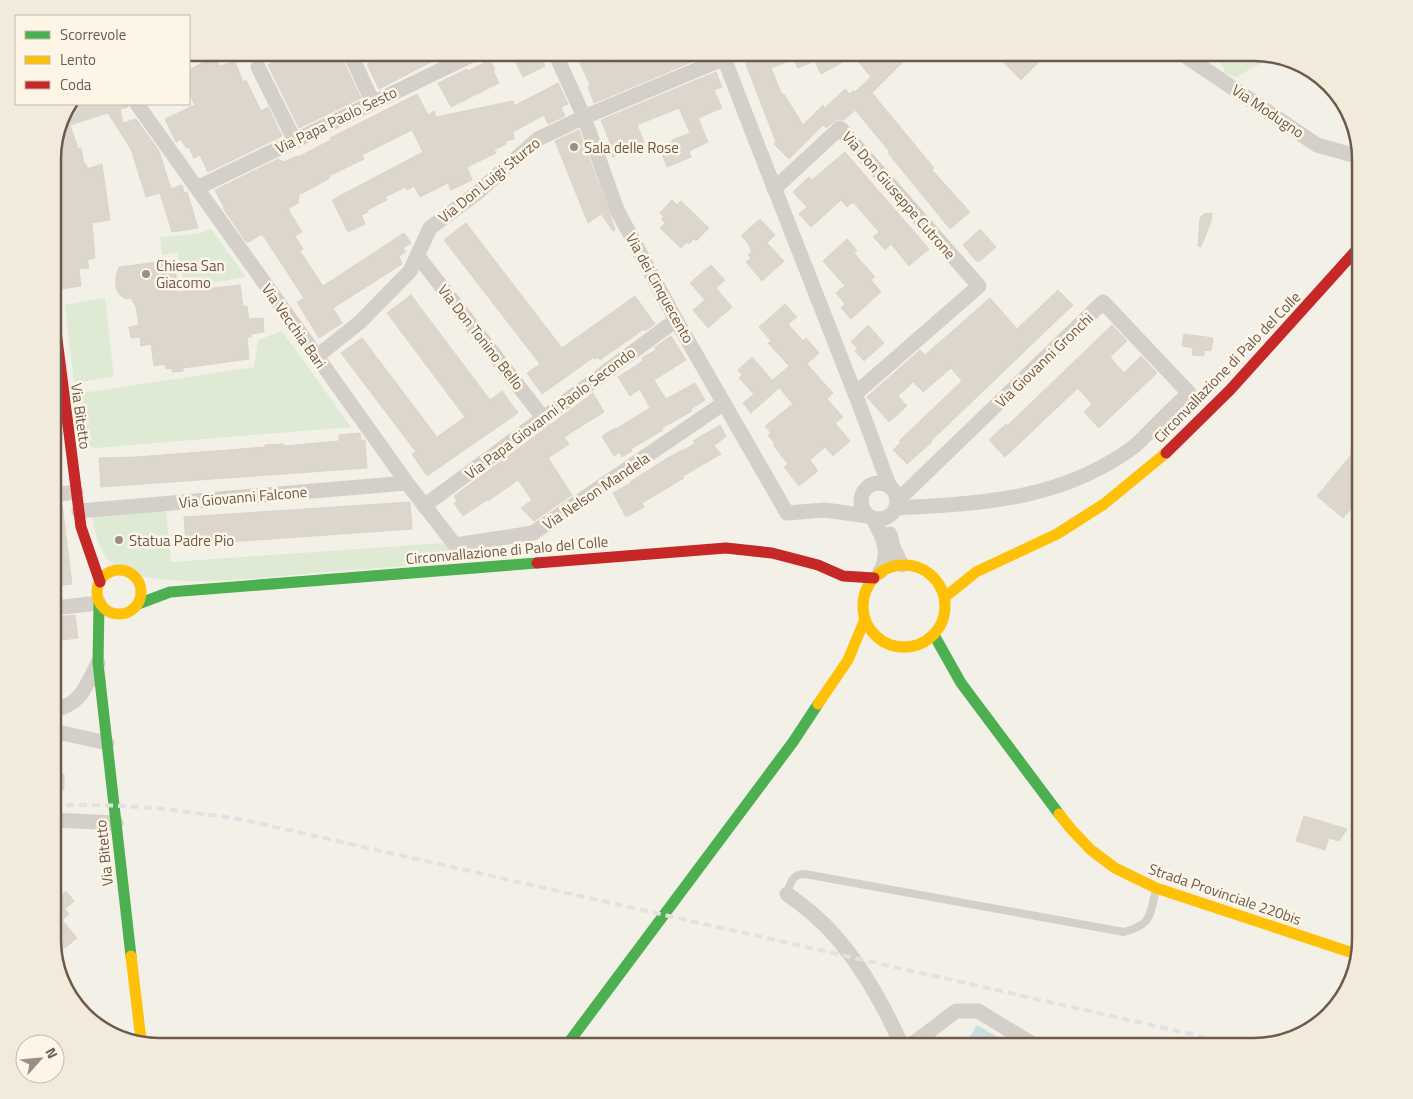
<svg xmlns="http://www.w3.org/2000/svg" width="1413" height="1099" font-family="'Titillium Web',sans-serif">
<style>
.green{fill:#deead3}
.water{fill:#cadee2}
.building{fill:#dcd6cd;stroke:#dcd4ca;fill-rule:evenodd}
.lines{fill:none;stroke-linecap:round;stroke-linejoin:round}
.lane{stroke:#d5cfca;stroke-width:8}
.street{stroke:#d5cfca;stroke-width:15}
.fast{stroke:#4caf50;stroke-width:11}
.slow{stroke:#ffc107;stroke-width:11}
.jam{stroke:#c62828;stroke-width:11}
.rail{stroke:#e3e1e3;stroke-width:4;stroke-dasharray:8 5;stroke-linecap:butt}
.poi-dot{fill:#9d8e82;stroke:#fdf6e7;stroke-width:2}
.labels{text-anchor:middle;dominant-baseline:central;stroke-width:5;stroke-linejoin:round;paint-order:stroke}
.street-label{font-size:15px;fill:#6e5a4b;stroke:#fdf6e7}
.poi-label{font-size:15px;fill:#6e5a4b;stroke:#fdf6e7;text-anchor:start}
.rim{fill:none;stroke:#6e5a4b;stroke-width:2.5}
</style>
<rect width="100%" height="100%" fill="#f3f0e7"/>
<path class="green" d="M1216 53H1254L1270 58 1236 77 1226 74Z
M211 229 246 277 184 288 178 253 162 255 160 237 197 234Z
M105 298 114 377 74 383 65 305Z
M282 331 351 427 95 448 82 442 76 394 254 367 258 340Z
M166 510 171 562 444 543 458 562C410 566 362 569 314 573 266 577 156 592 116 566 100 556 95 534 92 516Z"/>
<path class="water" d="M977 1025 1013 1046H973L966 1043Z"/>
<path class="building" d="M294 52H339L361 98 299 128 268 65Z
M371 52H450L379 89 367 64 375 61Z
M522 52H538L545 66 523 77 513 57Z
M581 52H607L613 64 625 52H699L701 58 594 103 588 87 590 85 579 61 584 59Z
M756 52H913L872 93 934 168 932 170 970 212 950 229 888 153 890 152 855 110 844 120 838 119 826 128 823 125 789 159 774 144 776 142 744 59 745 57ZM854 56 871 77 855 92 853 90 850 94 845 89 825 108 823 105 803 125 784 94 782 95 771 68 794 59 798 68 815 61 821 74Z
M994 52H1049L1021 80Z
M213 57 214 59 215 58 220 66 235 61 243 82 246 80 261 111 268 107 282 136 208 172 200 155 194 158 189 147 186 148 181 139 176 142 165 119 195 105 189 93V70Z
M490 60 495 70 493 71 499 83 451 107 438 83 467 69 468 71Z
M716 72 722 87 714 90 722 108 698 118 708 142 689 151 691 157 667 167 660 148 668 145 667 144 672 142V140L690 133 679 108 637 125 644 142 612 157 608 147 611 145 601 120Z
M558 83 568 104 561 107 565 116 548 124 544 115 513 132 514 139 505 141 506 144 494 150 496 153 467 167 472 180 451 190 448 183 420 197 414 186 407 190 406 187 385 197 387 200 367 210 368 212 361 215 365 224 348 232 332 200 423 152 412 130 362 155 364 159 329 176 330 178 299 195 298 203 288 209 302 232 295 236 303 249 300 251 323 286 404 233 411 243 403 248 406 252 399 256 402 264 333 308 342 323 319 338 297 302 304 298 262 234 247 243 223 208 224 207 215 190 278 159 284 162 297 156 298 157 331 140 330 138 417 94 428 115 434 111 436 117 513 101 514 106Z
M70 104H128V107L120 109 123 123 136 119 159 151 171 189 182 185 184 193 187 192 198 228 172 232 160 193 146 197 131 149 108 113 70 125 78 149 81 148 84 164H86L87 168H90L102 164 110 220 92 223 95 258 87 260 89 268 79 269 81 286 61 289 53 224V152L63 112Z
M579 130 612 220 615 230 613 231 601 214 588 223 555 141Z
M845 152 929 249 909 266 891 244 885 250 878 242 873 237 879 232 853 202 847 207 841 200 811 227 799 214 807 207 793 192 809 177 812 180Z
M672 200 677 205 681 201 709 228 696 241 694 239 689 244 687 242 681 248 660 228 665 223 661 219 664 217 660 213Z
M1212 213 1211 221 1201 247 1198 246 1200 218 1204 214Z
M760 219 775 235 767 243 784 261 762 281 746 262 751 258 748 255 752 252 747 242 741 236Z
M466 223 562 348 635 296 655 324 645 331 644 329 600 360 598 357 595 359 594 357 542 394 527 373 540 364 444 240Z
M980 229 996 247 980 261H976L963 245Z
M847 239 857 250 854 253 875 277 871 280 881 292 851 319 841 308 845 304 836 293 845 286 823 261Z
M174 260 178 292 240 285 243 306H247L249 319 263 318 264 332 251 334V337H247L249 359 183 368V371L172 372V368L166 369 165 364 154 366 151 344 141 346 140 337 131 338 129 327 139 325 136 307 131 298 126 299 120 295 116 288V276L119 267Z
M711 265 725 280 716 288 732 307 708 328 693 310 705 300 690 283Z
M1058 290 1073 305 931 441 932 442 907 464 893 450 901 442 899 441 962 381 951 368 923 392 913 382 898 396 907 406 889 422 867 397 920 350 925 355 990 298 1017 329Z
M411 295 490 400 502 391 518 413 427 476 412 454 416 452 341 353 362 338 437 437 465 417 387 313Z
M785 304 797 317 788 324 803 341 806 338 819 353 807 364 833 393 827 399 843 417 835 423 850 441 833 456 825 447 810 460 818 471 799 486 784 467 788 464 773 445 775 444 768 435 771 433 765 426 793 404 773 380 789 366 768 343 771 341 759 327Z
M868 325 884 343 864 361 855 351 858 349 851 342Z
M1112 325 1127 341 1110 357 1124 373 1141 356 1157 373 1099 428 1084 412 1092 404 1078 388 1005 457 989 440 1006 424 1007 426Z
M1184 334 1213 338 1211 351 1204 350V356L1192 355 1193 348 1182 346Z
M671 336 686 360 654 380 655 382 666 399 695 383 705 400 691 409 692 411 662 428 663 430 631 449 632 451 622 457 619 452 614 456 602 436 615 428 616 429 650 408 640 389 630 396 618 377 643 361 642 358 656 350 655 347Z
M752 357 779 388 751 413 743 403 754 394 739 378 742 375 738 370Z
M593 393 604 412 564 437 569 444 548 458 572 495 534 521 521 508 532 500 518 480 488 501 487 500 463 516 454 503 457 501 454 496Z
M720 425 726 436 714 446 721 454 683 476 684 478 642 503 644 507 626 517 613 493 631 483 630 482 669 457 695 444 693 441Z
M360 433 361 440H365L367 468 101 487 99 458 137 457 265 447V445L284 444V446L339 441V435Z
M1351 455 1360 463V499L1343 518 1317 496Z
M410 502 412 529 186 545 184 517Z
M62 503 72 584 53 586V504Z
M75 615 78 638 53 641V617Z
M53 774H64V790H53Z
M1304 816 1347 829 1339 841 1329 838 1325 850 1296 841Z
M66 891 74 901 65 909 69 914 62 920 77 938 55 956 53 947V895L57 899Z"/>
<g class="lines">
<path class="lane" d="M787 894C790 883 792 874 805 874L1124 932C1152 924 1149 917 1156 890"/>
<path class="street" d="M350 53 373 103
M555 53 584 117 617 210 676 320 787 513 825 510 868 516
M722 53C765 166 810 278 854 391 867 423 877 455 890 487
M1181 53 1317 145 1360 157
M258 67 295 141
M137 104 407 483 455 545 533 533 724 403
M197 188 476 53
M774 189 840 128 979 286 855 394
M417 255 544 419
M316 357 360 322 410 271 430 228 477 193 538 139 584 117 737 53
M861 501a18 18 0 1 1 36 0a18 18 0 1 1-36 0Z
M53 495 76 492
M424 506 676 320
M896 508C982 503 1059 501 1132 448 1139 443 1145 436 1151 430 1163 418 1176 405 1189 393L1103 302 897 501
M79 511 407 483
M873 519C883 537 891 552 880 572
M890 534 893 547 902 565
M53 608 99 603
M53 710C81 705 86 686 98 663
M53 731 107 743
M53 820 116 823
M787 894C803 905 823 922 836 937 864 969 885 1008 902 1046
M910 1046 956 1011H978L1036 1046"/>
<path class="fast" d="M99 603 98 663 131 956
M138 604 170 592 537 563
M934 635 961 683 1059 814
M566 1046 793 742 818 704"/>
<path class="slow" d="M863 606a41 41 0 1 1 82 0a41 41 0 1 1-82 0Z
M97 592a22 22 0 1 1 44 0a22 22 0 1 1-44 0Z
M945 597 976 572 1057 534 1104 504 1166 453
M818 704 848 660 865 619
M1059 814 1071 829 1091 850 1115 868 1156 888 1356 954
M131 956 141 1040"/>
<path class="jam" d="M53 308 81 527 100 582
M1166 453 1230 390 1360 246
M537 563 726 548 772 553 818 565 843 576 874 578"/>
<path class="rail" d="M53 806C118 802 180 810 244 820L1244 1046"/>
</g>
<g class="poi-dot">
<circle cx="574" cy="147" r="5"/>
<circle cx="146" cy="274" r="5"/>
<circle cx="119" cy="540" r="5"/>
</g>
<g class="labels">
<g class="street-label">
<text transform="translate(1268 111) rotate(34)">Via Modugno</text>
<text transform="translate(336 120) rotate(-26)">Via Papa Paolo Sesto</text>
<text transform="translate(489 180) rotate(-39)">Via Don Luigi Sturzo</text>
<text transform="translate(899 195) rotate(49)">Via Don Giuseppe Cutrone</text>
<text transform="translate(660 288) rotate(61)">Via dei Cinquecento</text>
<text transform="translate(294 326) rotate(55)">Via Vecchia Bari</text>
<text transform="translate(481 337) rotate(52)">Via Don Tonino Bello</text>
<text transform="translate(1044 360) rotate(-44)">Via Giovanni Gronchi</text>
<text transform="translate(1227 367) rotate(-46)">Circonvallazione di Palo del Colle</text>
<text transform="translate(550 413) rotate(-37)">Via Papa Giovanni Paolo Secondo</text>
<text transform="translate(81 416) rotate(82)">Via Bitetto</text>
<text transform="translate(596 491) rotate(-34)">Via Nelson Mandela</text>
<text transform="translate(243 497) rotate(-5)">Via Giovanni Falcone</text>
<text transform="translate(507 550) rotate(-5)">Circonvallazione di Palo del Colle</text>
<text transform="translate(104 853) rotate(-96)">Via Bitetto</text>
<text transform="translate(1225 894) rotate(19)">Strada Provinciale 220bis</text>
</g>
<g class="poi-label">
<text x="584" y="147">Sala delle Rose</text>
<text x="156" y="265">Chiesa San<tspan x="156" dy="17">Giacomo</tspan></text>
<text x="129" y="540">Statua Padre Pio</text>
</g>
</g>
<path d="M0 0H1413V1099H0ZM159 61H1254A98 98 0 0 1 1352 159V940A98 98 0 0 1 1254 1038H159A98 98 0 0 1 61 940V159A98 98 0 0 1 159 61Z" fill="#f2eadb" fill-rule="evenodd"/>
<path class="rim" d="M159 61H1254A98 98 0 0 1 1352 159V940A98 98 0 0 1 1254 1038H159A98 98 0 0 1 61 940V159A98 98 0 0 1 159 61Z"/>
<rect x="15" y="15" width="175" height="90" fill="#fdf6e7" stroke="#c4b8a9"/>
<rect x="25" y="31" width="25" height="8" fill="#4caf50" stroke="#c4b8a9"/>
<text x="60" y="40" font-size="15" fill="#6e5a4b">Scorrevole</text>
<rect x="25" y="56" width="25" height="8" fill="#ffc107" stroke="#c4b8a9"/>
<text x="60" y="65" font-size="15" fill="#6e5a4b">Lento</text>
<rect x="25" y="81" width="25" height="8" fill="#c62828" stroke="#c4b8a9"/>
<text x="60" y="90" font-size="15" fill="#6e5a4b">Coda</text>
<g transform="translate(40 1059) rotate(63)"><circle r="24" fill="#fdf6e7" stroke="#c4b8a9"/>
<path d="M0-4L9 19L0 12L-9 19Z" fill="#9d8e82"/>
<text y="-8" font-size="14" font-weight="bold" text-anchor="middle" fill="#6e5a4b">N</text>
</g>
</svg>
